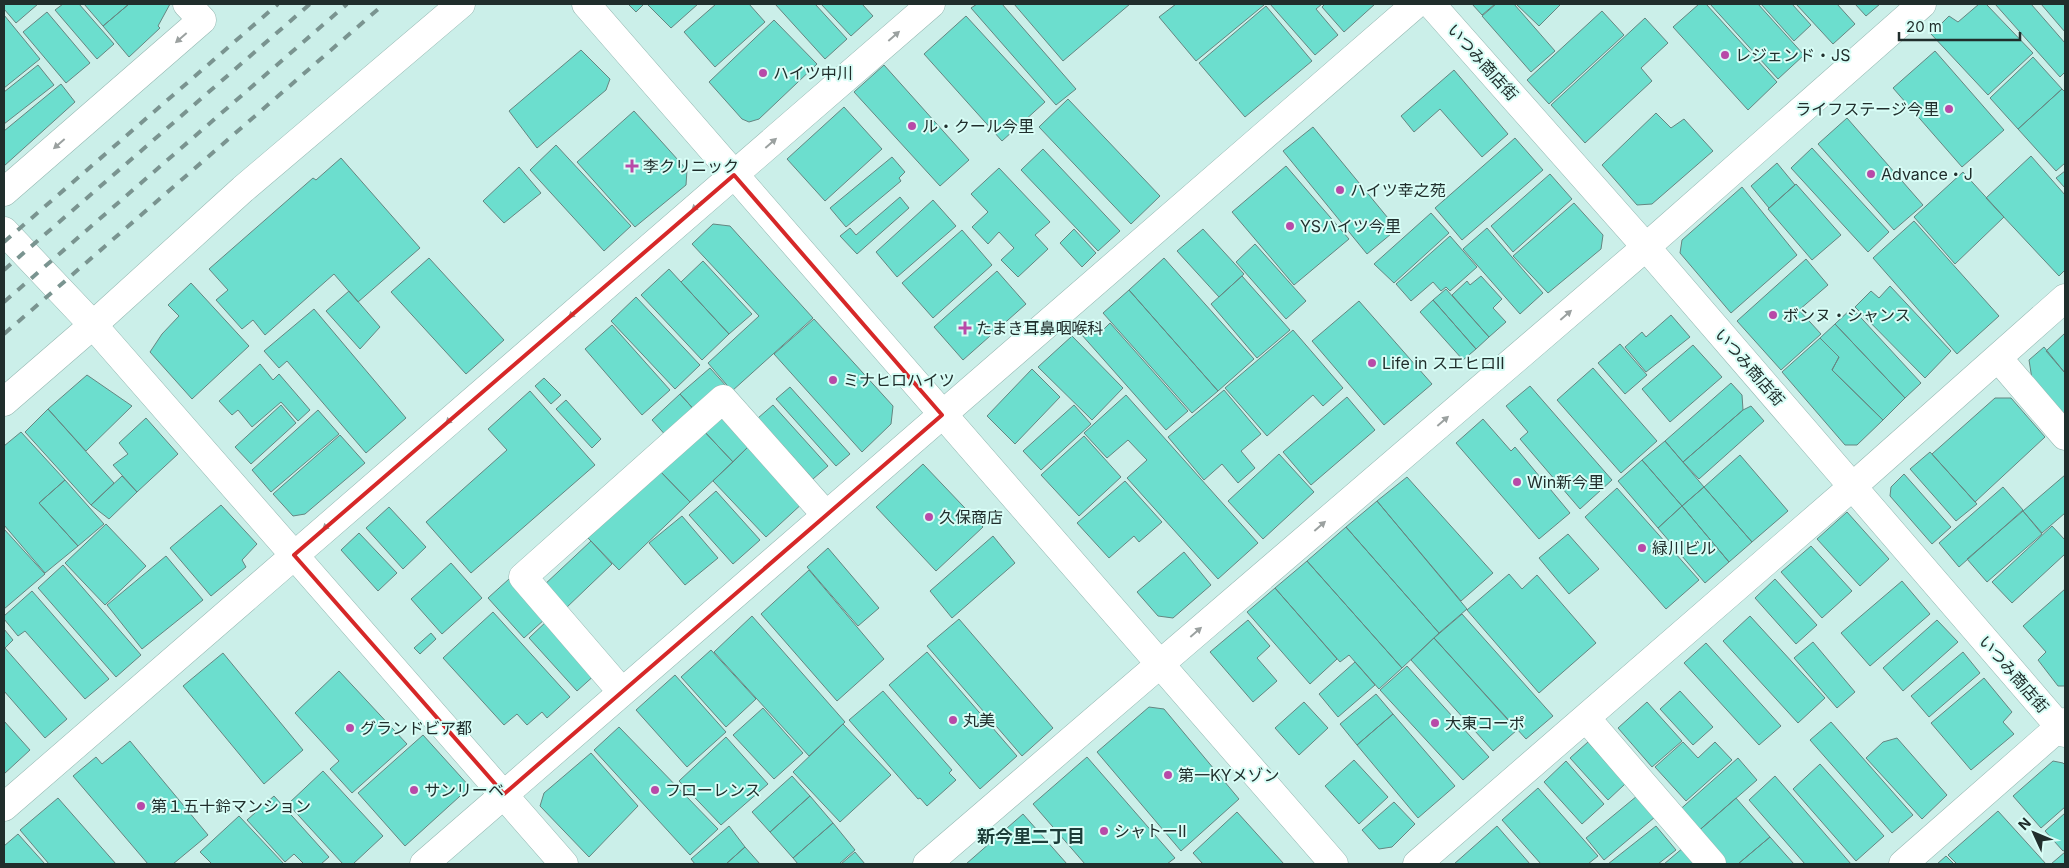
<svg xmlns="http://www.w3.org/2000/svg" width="2069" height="868" font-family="Inter,'Noto Sans JP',sans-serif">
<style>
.building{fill:#6cdece;stroke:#658681}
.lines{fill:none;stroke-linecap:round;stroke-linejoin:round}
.minor-casing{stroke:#95b8b2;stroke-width:29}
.tertiary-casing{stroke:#95b8b2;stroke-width:29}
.minor{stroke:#fff;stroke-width:28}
.tertiary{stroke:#fff;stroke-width:28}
.rail{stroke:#7a9490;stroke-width:4;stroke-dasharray:9 9;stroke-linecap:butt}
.oneway{fill:#9ba1a0}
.marked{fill:none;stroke:#d62828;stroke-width:4;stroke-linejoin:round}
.poi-dot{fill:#b84aa8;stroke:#d8fdf6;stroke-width:2}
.labels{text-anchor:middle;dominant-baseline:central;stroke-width:4;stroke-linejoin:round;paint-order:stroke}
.poi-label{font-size:16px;fill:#202e2c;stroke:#d8fdf6;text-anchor:start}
.street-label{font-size:16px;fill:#202e2c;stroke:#d8fdf6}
.neighbourhood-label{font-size:18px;font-weight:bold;fill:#1d3d39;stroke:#d8fdf6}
</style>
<rect width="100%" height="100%" fill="#cbefe9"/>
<path class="building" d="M4 4H38L16 23 4 9Z
M63 4H79L114 44 97 59 55 10Z
M84 4H129L103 26Z
M129 4H170L158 26 160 28 129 57 103 26Z
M628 4H644L636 12Z
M647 4H698L671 28Z
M716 4H749L765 22 715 67 684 32Z
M775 4H815L847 39 825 59Z
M821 4H862L873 16 851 36Z
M977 4H1002L1076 89 1056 105 971 8Z
M1014 4H1130L1063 61Z
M1176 4H1264V5L1196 61 1159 17Z
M1270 4H1322L1316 9 1338 35 1315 55Z
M1325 4H1375L1344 32 1322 7Z
M1472 4H1495L1482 15Z
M1496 4H1514L1555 51 1531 72 1482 16Z
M1516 4H1561L1539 26Z
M1699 4H1706L1777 82 1748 110 1673 27Z
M1710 4H1758L1804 55 1778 79Z
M1761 4H1792L1811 25 1794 41Z
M1796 4H1837L1855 24 1833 44Z
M1855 4H1880L1866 16Z
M1979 4H1986L2033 53 1988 95 1931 34 1949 16 1958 22Z
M1995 4H2031L2065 43V72L2060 77Z
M2041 4H2065V32Z
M1266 6 1312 61 1245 117 1199 63Z
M1602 11 1624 35 1549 104 1527 80Z
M47 12 90 63 66 83 23 32Z
M4 15 40 59 4 88Z
M966 16 1045 102 1002 141 924 54Z
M1645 18 1668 43 1641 68 1652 81 1585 143 1551 105Z
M774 20 817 64 759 119 749 122 742 119 709 82Z
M581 50 610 79 606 90 537 148 509 111Z
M1935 51 2004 130 1962 167 1893 88Z
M2033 57 2062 89 2018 129 1990 98Z
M38 65 54 85 4 124V92Z
M884 65 969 160 940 186 854 92Z
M1454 70 1508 134 1482 157 1440 109 1414 132 1401 116Z
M61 84 75 102 4 166V131Z
M2062 89 2065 92V163L2056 171 2018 129Z
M1068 99 1160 196 1131 224 1039 127Z
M844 107 882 149 825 201 787 159Z
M634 111 687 170 686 185 635 227 577 162Z
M1656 113 1671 128 1684 119 1713 151 1652 204 1637 205 1602 165Z
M1847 118 1923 205 1894 230 1818 144Z
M1313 127 1397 229 1367 254 1283 151Z
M1515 138 1543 170 1462 240 1435 208Z
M556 145 631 226 604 251 530 170Z
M1812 148 1889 232 1868 252 1791 168Z
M1043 149 1120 231 1098 251 1021 170Z
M2031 156 2065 195V270L2059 276 1986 198Z
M892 157 905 172 899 178 901 181 846 227 830 208Z
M341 158 420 248 358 302 334 274 265 335 253 320 242 329 216 300 228 290 209 269 313 178 316 180Z
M1777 163 1795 185 1769 208 1751 186Z
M1286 166 1349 239 1294 285 1232 212Z
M519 167 541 193 504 223 483 201Z
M999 168 1050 222 1035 235 1048 249 1018 277 1001 260 1014 248 999 232 988 244 972 227 988 212 971 194Z
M2065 171V188L2056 178Z
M1963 172 2004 217 1955 264 1914 217Z
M1550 174 1572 199 1513 252 1491 226Z
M1796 184 1841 235 1812 260 1768 209Z
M1742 187 1797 255 1731 313 1680 253 1682 240Z
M900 197 909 208 857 254 840 236 850 228 856 235Z
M933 200 956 226 897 277 876 252Z
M1574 203 1603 235 1601 249 1548 293 1513 256Z
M1431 213 1449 233 1394 283 1374 264Z
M1914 221 1999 316 1957 354 1873 258Z
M713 224 730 226 813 318 732 391 708 363 759 316 692 244Z
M1487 228 1543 293 1520 314 1463 249Z
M1074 229 1096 253 1082 267 1060 243Z
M1203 229 1244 274 1219 297 1177 251Z
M962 230 992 265 933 318 902 283Z
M1450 236 1477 267 1450 291 1446 287 1441 291 1433 282 1411 301 1396 284Z
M1255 244 1306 301 1286 319 1236 262Z
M429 258 504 340 466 374 391 292Z
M1164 258 1254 359 1218 391 1129 290Z
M1806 259 1828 285 1799 310 1821 334 1781 370 1737 321Z
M703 261 752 314 729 334 681 282Z
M669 269 729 334 702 360 641 295Z
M997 271 1026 304 963 360 934 327Z
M1242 276 1290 330 1257 358 1211 304Z
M1481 276 1502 299 1493 308 1506 322 1489 337 1452 295 1467 281 1470 285Z
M191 283 249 346 192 399 150 352 162 334 179 316 168 305Z
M1890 286 1951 351 1925 378 1855 307 1871 291 1879 298Z
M1446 289 1489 337 1476 349 1433 300Z
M1129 290 1218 391 1192 413 1103 313Z
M349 291 380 327 360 349 326 311Z
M636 297 700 365 675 389 611 321Z
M1433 300 1476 349 1463 360 1420 312Z
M1359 301 1432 384 1384 425 1312 341Z
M1852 308 1921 383 1905 398 1835 324Z
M314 309 406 418 366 453 287 361 279 368 264 351Z
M1671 315 1690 337 1646 372 1625 347 1642 332 1646 337Z
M814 319 893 406 891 424 862 452 774 354Z
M1092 323 1100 333 1110 323 1188 411 1166 430 1081 334Z
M1835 324 1905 398 1883 420 1832 370 1839 357 1820 338Z
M612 325 670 390 642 415 585 349Z
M1293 330 1343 388 1323 406 1313 395 1267 436 1225 388Z
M2065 333V373L2046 351Z
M1072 336 1123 388 1092 420 1038 367Z
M1820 338 1839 357 1832 370 1883 420 1857 445H1845L1782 372Z
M1620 344 1647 375 1625 394 1598 363Z
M1693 345 1722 377 1670 422 1642 389Z
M2044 347 2065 373V417L2032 379 2029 360Z
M260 364 273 380 279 374 310 410 298 421 281 402 252 427 238 410 232 415 219 401Z
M710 368 727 387 697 413 680 394Z
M1593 368 1657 441 1621 473 1557 400Z
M1032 369 1060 397 1015 444 987 416Z
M87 375 132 406 86 451 48 409Z
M544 378 561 395 551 404 535 386Z
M1731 383 1742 395 1743 410 1683 462 1665 441Z
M1530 386 1612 480 1580 509 1520 439 1528 432 1506 406Z
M790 387 850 454 836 466 776 399Z
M1224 390 1261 434 1241 451 1255 468 1238 483 1222 464 1204 480 1168 437Z
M530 391 595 465 471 573 426 522 507 450 488 429Z
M680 394 697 413 668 438 652 420Z
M1126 395 1258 543 1218 579 1127 478 1147 460 1128 440 1107 458 1084 433Z
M1347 397 1375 430 1311 485 1283 452Z
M1995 398H2011L2045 437 1975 502 1932 454Z
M566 400 601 439 592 448 556 409Z
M281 405 296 423 251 464 235 447Z
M773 405 828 466 813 479 758 418Z
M1074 405 1091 424 1041 470 1023 451Z
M1751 406 1764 421 1699 479 1683 462 1743 410Z
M48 409 114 483 91 505 25 432Z
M318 410 339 434 271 492 252 470Z
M720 412 751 444 733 462 702 429Z
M146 418 178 454 137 492 113 465 128 454 119 443Z
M1483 419 1511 451 1515 447 1570 513 1539 539 1456 443Z
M702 429 733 462 690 502 659 470Z
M21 432 65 480 39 503 78 546 45 573 4 525V446Z
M340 435 365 463 305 514 293 516 273 494Z
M1084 436 1121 477 1079 516 1041 475Z
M1665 441 1704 487 1682 506 1642 460Z
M751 444 805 501 766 537 713 481Z
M1930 452 1977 504 1956 521 1910 469Z
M1279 454 1314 492 1263 539 1228 501Z
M1740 455 1788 511 1752 542 1704 487Z
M1642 460 1682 506 1658 528 1618 481Z
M923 464 983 527 936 571 876 507Z
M659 470 690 502 619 570 588 538Z
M1904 474 1951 527 1932 544 1890 496 1891 487Z
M2065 475V513L2042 533 2023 511Z
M122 476 137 492 109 519 91 505Z
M1407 477 1493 573 1461 601 1377 501Z
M65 480 104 524 78 546 39 503Z
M1125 481 1162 522 1139 542 1134 536 1109 558 1077 523Z
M1704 487 1752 542 1729 562 1682 506Z
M2003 487 2023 510 1959 567 1939 543Z
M1617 488 1699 580 1666 609 1585 517Z
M716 491 760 540 733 564 689 515Z
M1377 501 1467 609 1439 633 1346 527Z
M221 505 257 544 242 560 246 567 211 596 170 548Z
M1682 506 1729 562 1705 583 1658 528Z
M389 507 426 547 403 569 366 528Z
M2023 511 2042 534 1987 582 1967 559Z
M1847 512 1889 559 1860 586 1817 539Z
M682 516 718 558 685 585 649 543Z
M106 524 146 566 105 605 65 563Z
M2052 526 2065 540V554L2012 603 1992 582Z
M1346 527 1439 633 1402 668 1307 561Z
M4 529 45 574 4 609Z
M359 533 397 573 378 591 341 550Z
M1568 534 1599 569 1569 594 1539 558Z
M993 536 1015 563 952 618 930 591Z
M591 541 612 564 565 609 543 586Z
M1811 546 1852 591 1822 618 1781 572Z
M828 548 879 608 858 626 807 567Z
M1184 552 1211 585 1173 618 1158 616 1137 592Z
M166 556 203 600 142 649 107 605Z
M1307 561 1402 668 1379 689 1349 655 1340 662 1275 588Z
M451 563 482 598 442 634 411 599Z
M63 565 141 655 116 677 38 588Z
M809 570 884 659 837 701 761 614Z
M1509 574 1522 589 1537 575 1596 643 1539 693 1467 610Z
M509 579 545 619 524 638 488 598Z
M1775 579 1817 625 1796 644 1755 598Z
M1902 581 1930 614 1870 666 1841 633Z
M1275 588 1337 659 1310 684 1247 612Z
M2065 589V686H2058L2038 660 2046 652 2023 626Z
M32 591 109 679 85 699 25 631 18 636 4 619V616Z
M493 612 570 697 547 718 542 712 527 725 517 714 504 725 443 658Z
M1462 614 1553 716 1526 739 1434 638Z
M752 616 845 722 809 756 714 652Z
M1750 616 1825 698 1798 723 1723 641Z
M549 619 597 673 577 691 529 638Z
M959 619 1053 728 1022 756 927 646Z
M1248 620 1270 646 1257 658 1277 681 1253 702 1210 652Z
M1937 620 1958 642 1903 691 1883 668Z
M4 629 13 640 5 648 67 719 45 738 4 691Z
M431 633 436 639 420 654 414 648Z
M1434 638 1517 730 1493 751 1411 660Z
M1813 642 1855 692 1837 708 1794 658Z
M1706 643 1781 726 1759 745 1684 663Z
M711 650 756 699 726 727 681 677Z
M927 652 1017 756 980 789 889 685Z
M1963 652 1980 673 1929 717 1911 696Z
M223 653 303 750 264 784 183 686Z
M1355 662 1375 685 1338 717 1319 694Z
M1407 666 1489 757 1463 780 1380 690Z
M339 671 407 744 352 793 330 769 339 761 295 713Z
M675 675 726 732 687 767 636 710Z
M1984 678 2012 712 2003 722 2014 734 1971 770 1931 723Z
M883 691 952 770 949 773 956 780 927 806 920 798 918 799 849 720Z
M1680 691 1713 727 1693 745 1660 709Z
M1376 694 1393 714 1357 745 1340 724Z
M1304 702 1328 728 1299 755 1275 728Z
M1647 702 1682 741 1652 767 1618 728Z
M1149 707 1164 709 1239 799 1181 851 1097 752Z
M763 708 803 753 774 779 733 735Z
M1393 714 1455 786 1418 818 1357 745Z
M4 721 30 750 4 774Z
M1831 722 1913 815 1892 833 1810 740Z
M843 724 891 775 840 822 793 772Z
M619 727 718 829 690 855 594 750Z
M423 735 470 787 405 846 358 793Z
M726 737 768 784 721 825 679 781Z
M1897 738 1947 795 1922 819 1866 758 1883 742Z
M130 741 208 835 173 864H148L73 776 96 757 102 764Z
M1588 742 1625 784 1608 800 1570 758Z
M1683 742 1698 758 1715 742 1732 760 1686 801 1655 767Z
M591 753 638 806 589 857 540 806 544 793Z
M1087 757 1175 858 1167 864H1085L1033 804Z
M1738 758 1757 780 1695 834 1676 813Z
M1354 760 1388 797 1359 824 1325 786Z
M1566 761 1604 804 1582 824 1544 782Z
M2053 761 2063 763 2065 765V807L2041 828 2013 796Z
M1820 764 1884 836 1856 861 1793 789Z
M323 771 383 836 353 864H343L288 804Z
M792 776 810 796 770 832 752 812Z
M1775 776 1851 864H1805L1749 800Z
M1538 788 1598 856 1588 864H1541L1502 820Z
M274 796 329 857 321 864H304L294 854 285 862 247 820Z
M810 796 833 823 793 858 770 832Z
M1637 796 1655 817 1604 860 1586 838Z
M58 798 116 864H49L20 830Z
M1736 798 1770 837 1738 864H1722L1695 834Z
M1394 802 1415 824 1392 847 1379 849 1362 830Z
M1998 811 2046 864H1957L1948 855Z
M1237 812 1284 864H1203L1193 853Z
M2065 813V850L2063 851 2045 831Z
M1023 814 1067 864H966Z
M239 816 284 864H212L200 852Z
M833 823 855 850 839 864H798L793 858Z
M729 826 745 847 726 864H695L691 859Z
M1497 826 1530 864H1454Z
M1656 826 1676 850 1658 864H1608Z
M18 834 45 864H4V846Z
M1770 837 1794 864H1738Z
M745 847 760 864H726Z
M1684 847 1700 864H1664Z
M855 852 865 864H841Z
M2065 852V864H2051Z
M1946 856 1954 864H1937Z"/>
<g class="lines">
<defs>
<path id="minor" d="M1431 4 1646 247 2065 733
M4 192 202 20 187 4
M4 231 93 325 564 864
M1998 358 2065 436
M622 692 523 577 723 399 826 515
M1586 718 1712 864
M4 807 931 4
M424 864 1416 4
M927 864 1646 247 1922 4
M1417 864 1852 487 2065 298
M1903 864 2065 722"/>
<path id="tertiary" d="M586 4 1334 864
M4 402 93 325 243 189 461 4"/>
</defs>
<use href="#minor" class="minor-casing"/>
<use href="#tertiary" class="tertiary-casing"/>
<use href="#minor" class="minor"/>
<use href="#tertiary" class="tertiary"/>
<path class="rail" d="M4 242 278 4
M4 270 310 4
M4 302 347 4
M4 334 384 4"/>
</g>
<defs><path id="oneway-solid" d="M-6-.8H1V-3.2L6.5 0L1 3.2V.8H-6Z" transform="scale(1.25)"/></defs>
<g class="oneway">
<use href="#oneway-solid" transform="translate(894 36) rotate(-41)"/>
<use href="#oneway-solid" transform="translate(181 38) rotate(139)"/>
<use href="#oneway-solid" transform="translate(771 143) rotate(-41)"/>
<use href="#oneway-solid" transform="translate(59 144) rotate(139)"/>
<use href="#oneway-solid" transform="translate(697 206) rotate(139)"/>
<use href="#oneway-solid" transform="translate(574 313) rotate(139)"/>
<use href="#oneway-solid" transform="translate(1566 315) rotate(-41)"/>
<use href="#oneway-solid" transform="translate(451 419) rotate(139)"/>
<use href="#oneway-solid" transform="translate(1443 421) rotate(-41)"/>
<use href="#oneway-solid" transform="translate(328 525) rotate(139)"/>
<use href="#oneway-solid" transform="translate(1320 526) rotate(-41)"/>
<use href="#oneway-solid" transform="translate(1196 632) rotate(-41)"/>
</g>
<path class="marked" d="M734 175 942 415 504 794 294 555Z"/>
<g class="poi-dot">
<circle cx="1725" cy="55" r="5"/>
<circle cx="763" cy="73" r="5"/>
<circle cx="1949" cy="109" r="5"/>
<circle cx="912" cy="126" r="5"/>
<path d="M629.5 158.5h5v5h5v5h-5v5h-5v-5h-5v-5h5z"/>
<circle cx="1871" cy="174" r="5"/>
<circle cx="1340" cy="190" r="5"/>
<circle cx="1290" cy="226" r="5"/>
<circle cx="1773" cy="315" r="5"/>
<path d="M962.5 320.5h5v5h5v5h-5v5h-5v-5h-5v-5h5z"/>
<circle cx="1372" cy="363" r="5"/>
<circle cx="833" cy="380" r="5"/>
<circle cx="1517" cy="482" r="5"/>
<circle cx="929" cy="517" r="5"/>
<circle cx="1642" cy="548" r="5"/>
<circle cx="953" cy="720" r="5"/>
<circle cx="1435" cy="723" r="5"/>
<circle cx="350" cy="728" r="5"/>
<circle cx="1168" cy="775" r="5"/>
<circle cx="414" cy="790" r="5"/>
<circle cx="655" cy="790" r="5"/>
<circle cx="141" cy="806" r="5"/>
<circle cx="1104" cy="831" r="5"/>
</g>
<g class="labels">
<g class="poi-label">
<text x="1735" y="55">レジェンド・JS</text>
<text x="773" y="73">ハイツ中川</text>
<text x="1939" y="109" text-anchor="end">ライフステージ今里</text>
<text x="922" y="126">ル・クール今里</text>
<text x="643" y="166">李クリニック</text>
<text x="1881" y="174">Advance・J</text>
<text x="1350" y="190">ハイツ幸之苑</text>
<text x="1300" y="226">YSハイツ今里</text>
<text x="1783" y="315">ボンヌ・シャンス</text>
<text x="976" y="328">たまき耳鼻咽喉科</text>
<text x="1382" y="363">Life in スエヒロⅡ</text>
<text x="843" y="380">ミナヒロハイツ</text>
<text x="1527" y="482">Win新今里</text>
<text x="939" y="517">久保商店</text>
<text x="1652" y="548">緑川ビル</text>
<text x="963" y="720">丸美</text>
<text x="1445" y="723">大東コーポ</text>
<text x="360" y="728">グランドビア都</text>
<text x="1178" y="775">第一KYメゾン</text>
<text x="424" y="790">サンリーベ</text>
<text x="665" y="790">フローレンス</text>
<text x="151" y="806">第１五十鈴マンション</text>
<text x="1114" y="831">シャトーⅡ</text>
</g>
<g class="street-label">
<text transform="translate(1483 62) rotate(48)">いつみ商店街</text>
<text transform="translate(1750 367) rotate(49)">いつみ商店街</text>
<text transform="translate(2014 674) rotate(49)">いつみ商店街</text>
</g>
<g class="neighbourhood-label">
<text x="1031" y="836">新今里二丁目</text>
</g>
</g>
<rect width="2069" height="868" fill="none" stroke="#202e2c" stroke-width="10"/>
<g transform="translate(2034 833) rotate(314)" stroke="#d8fdf6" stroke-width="4" paint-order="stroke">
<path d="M0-4L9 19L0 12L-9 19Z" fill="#202e2c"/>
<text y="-8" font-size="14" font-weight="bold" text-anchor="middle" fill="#202e2c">N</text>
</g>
<path d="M1899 32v8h121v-8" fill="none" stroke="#202e2c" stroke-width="2.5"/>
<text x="1906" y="32" font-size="15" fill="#202e2c" stroke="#d8fdf6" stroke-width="4" paint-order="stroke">20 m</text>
</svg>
